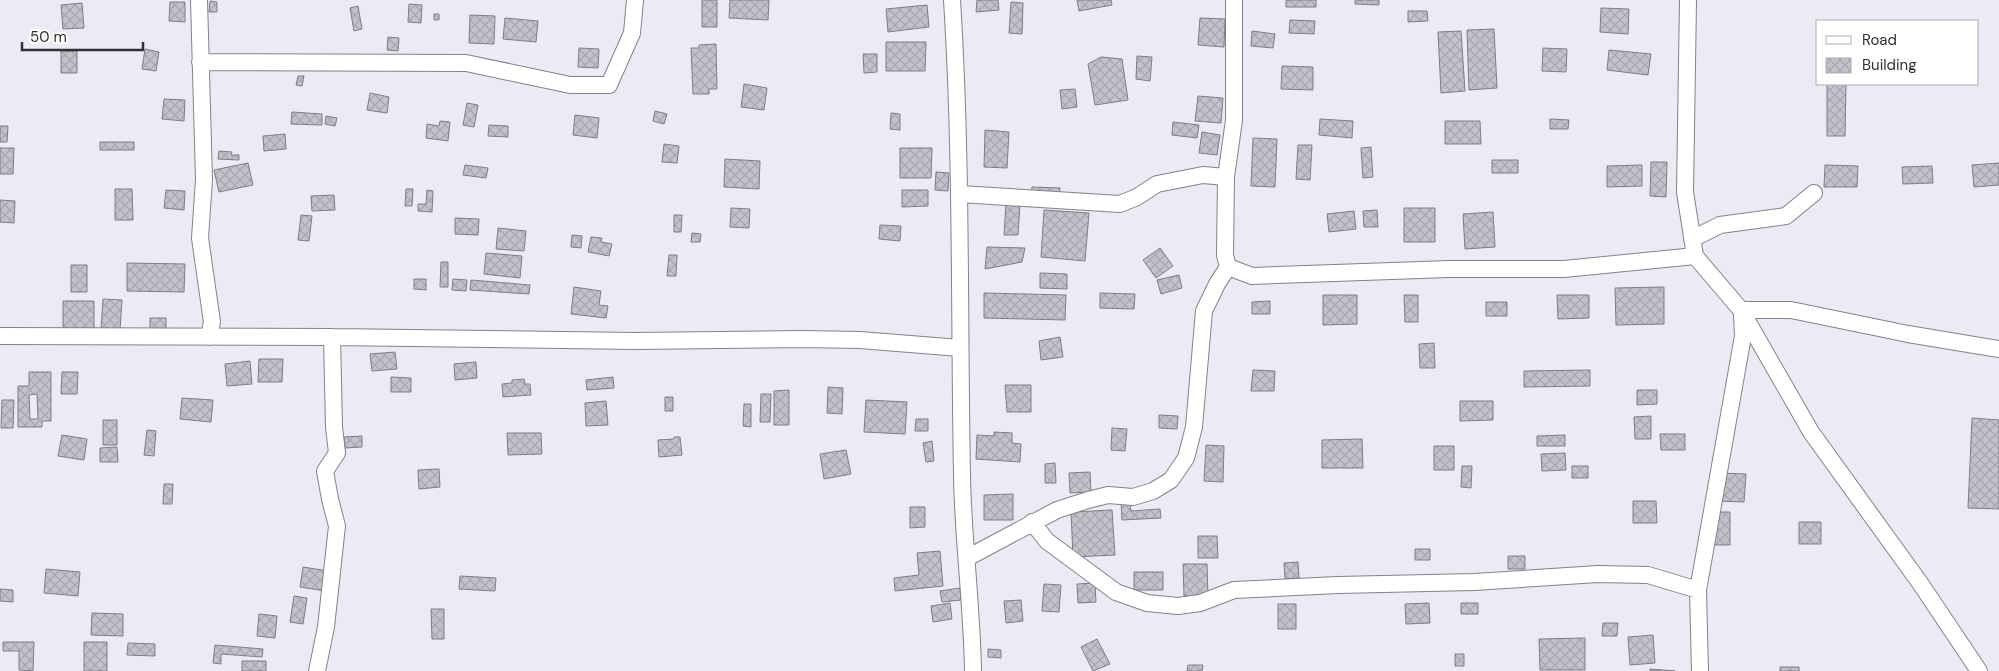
<svg xmlns="http://www.w3.org/2000/svg" width="1999" height="671" font-family="'DM Sans',sans-serif">
<style>
.building{fill:url(#building-cross-hatch);stroke:#7e7d86;fill-rule:evenodd}
.lines{fill:none;stroke-linecap:round;stroke-linejoin:round}
.minor-casing{stroke:#82828a;stroke-width:18}
.minor{stroke:#fff;stroke-width:16}
</style>
<defs>
<pattern id="building-cross-hatch" width="8" height="8" patternUnits="userSpaceOnUse" patternTransform="scale(1.25)"><rect width="8" height="8" fill="#c3c2cb"/><path d="M0 0l8 8M0 8l8-8" fill="none" stroke="#a8a7af"/></pattern>
</defs>
<rect width="100%" height="100%" fill="#ecebf5"/>
<path class="building" d="M702 0H717V27H702Z
M730 0H769L768 20 729 18Z
M977 0H998L999 10 976 12Z
M1077 0H1111L1112 5 1079 11Z
M1286 0H1316V7H1286Z
M1355 0H1379V5L1355 4Z
M210 1 217 2V12H209Z
M170 2H185V22L169 21Z
M1011 2 1023 3 1022 34 1009 33Z
M82 3 84 28 63 29 61 5Z
M409 4 422 5 421 23 408 22Z
M927 5 929 27 888 32 886 9Z
M358 6 362 29 354 31 350 8Z
M1601 8 1629 9 1628 34 1600 32Z
M1408 11H1427L1428 21 1408 22Z
M434 14H439V20H434Z
M470 15 495 16 494 44 469 43Z
M505 18 538 21 536 42 503 39Z
M1200 18 1225 19 1224 47 1198 45Z
M1290 20 1315 21 1314 34 1289 33Z
M1494 29 1497 88 1469 90 1467 30Z
M1252 31 1275 34 1273 48 1251 46Z
M1461 31 1465 91 1441 93 1438 32Z
M388 37 399 38 398 51 387 50Z
M886 42H926L925 71H886Z
M716 44 717 89H709V94H693L691 48H699V45Z
M579 48 599 49 598 68 578 67Z
M1543 48 1567 49 1566 72 1542 71Z
M145 49 159 52 156 71 142 69Z
M1609 50 1651 54 1648 75 1607 70Z
M61 51H77V73H61Z
M863 54H877V72L864 73Z
M1137 56 1152 57 1150 81 1136 79Z
M1101 57 1122 59 1128 100 1095 105 1088 64Z
M1282 66 1313 67V90L1281 89Z
M298 76H304L302 86 296 85Z
M744 84 767 88 764 110 741 107Z
M1827 84H1846L1845 136H1827Z
M1075 89 1077 107 1062 109 1060 90Z
M370 93 389 97 387 113 367 110Z
M1198 96 1223 98 1221 123 1195 121Z
M164 99 185 100 184 121 162 119Z
M467 103 478 105 474 127 463 125Z
M655 111 667 114 664 124 653 121Z
M292 112 322 114V125L291 124Z
M891 113 900 114V130L890 129Z
M575 115 599 118 597 138 573 135Z
M326 116 337 118 335 126 325 124Z
M1320 119 1353 121 1352 138 1319 135Z
M1550 119 1569 120 1568 129H1550Z
M440 121 450 122 448 141 426 138 427 124 439 126Z
M1445 121H1480L1481 144H1445Z
M1173 122 1199 125 1197 138 1172 135Z
M489 125 508 126V137L488 136Z
M0 126H8L7 142H0Z
M985 130 1009 132 1007 168 984 167Z
M1202 132 1220 135 1217 155 1199 153Z
M285 134 286 149 264 151 263 136Z
M1253 138 1277 139 1275 187 1251 186Z
M100 142H134V150H100Z
M664 144 679 146 677 163 662 162Z
M1298 145H1312L1310 180 1296 179Z
M1371 147 1373 177 1363 178 1361 148Z
M0 148H14L13 174H0Z
M900 148H932L931 178H900Z
M219 151 232 152 231 155H239V160L218 159Z
M725 159 760 161 759 189 724 187Z
M1492 160H1518V173H1492Z
M1651 162H1667L1666 197 1650 196Z
M248 163 253 185 219 192 214 170Z
M1999 163V185L1974 187 1972 165Z
M465 165 488 168 486 178 463 175Z
M1642 165V186L1607 187V166Z
M1825 165 1858 166 1857 187H1824Z
M1932 166 1933 183 1903 184 1902 167Z
M936 172 949 173 948 191 935 190Z
M1032 187 1060 188 1059 198H1031Z
M115 189H132L133 220H115Z
M406 189H413L412 206H405Z
M166 190 185 191 184 210 164 208Z
M427 190 433 191 432 212 418 211V204H426Z
M902 190H928V206L902 207Z
M334 195 335 210 312 211 311 196Z
M0 200 15 201 14 223 0 222Z
M1006 203 1020 204 1018 235H1004Z
M731 208 750 209 749 228 730 227Z
M1404 208H1435V242H1404Z
M1044 210 1089 213 1085 261 1041 257Z
M1377 210 1378 227H1364L1363 211Z
M1354 211 1356 229 1329 232 1327 214Z
M1493 212 1495 247 1465 249 1463 214Z
M301 215 312 216 309 241 298 240Z
M674 215H682L681 232H674Z
M455 218 479 219 478 235 455 234Z
M880 225 901 226 900 241 879 239Z
M498 228 526 231 524 251 496 249Z
M692 233 701 234 700 242H691Z
M572 235 582 236 581 248 571 247Z
M591 237 602 238 601 242 612 244 609 256 588 252Z
M987 247 1025 248 1022 262 985 269Z
M1160 248 1173 266 1156 278 1143 260Z
M486 253 522 256 520 278 484 274Z
M669 255H677L676 276H667Z
M441 262H448V287H440Z
M127 263 185 264 184 292 127 291Z
M71 265H87V292H71Z
M1040 273 1067 274V289L1040 288Z
M1179 275 1182 288 1161 294 1157 280Z
M414 279H426V290L414 289Z
M453 279 467 280 466 291 452 290Z
M471 280 530 285 529 294 470 290Z
M574 287 601 291 599 305 608 306 606 318 571 314Z
M1664 287V324L1616 325 1615 288Z
M984 293 1066 295 1065 320 984 318Z
M1100 293 1135 294 1134 309 1100 308Z
M1323 295H1357V324L1323 325Z
M1404 295H1418V322H1405Z
M1557 295H1589V318L1558 319Z
M103 299 122 300 120 330 101 329Z
M63 301H94V329H63Z
M1270 301V314H1252V302Z
M1486 302H1507V316H1486Z
M150 318H166V332L150 331Z
M1060 337 1063 357 1041 360 1039 341Z
M1434 343 1435 368H1420L1419 344Z
M395 352 397 369 372 371 370 354Z
M259 359H283L282 382H258Z
M250 361 252 384 227 386 225 364Z
M476 362 477 378 455 380 454 364Z
M1253 370 1275 371 1274 391H1251Z
M1590 370V386L1524 387V371Z
M29 372H51V421H42V427H18V386H29ZM37 394 38 419H30L29 395Z
M62 372H78L77 394H61Z
M391 377 411 378V392H391Z
M613 377 614 388 587 390 586 380Z
M524 379 525 384H530L531 395 503 397 502 384 512 383V380Z
M1005 385H1031V412H1007Z
M828 387 843 388 842 414 827 413Z
M789 390V425H774V391Z
M1637 390H1657V404L1637 405Z
M761 394H771L770 422H760Z
M665 397H673V411H665Z
M182 398 213 400 211 422 180 419Z
M2 400H14L13 428H1Z
M866 400 907 402 905 434 864 432Z
M606 401 608 425 586 426 585 403Z
M1460 401H1493V420L1460 421Z
M744 404H751V427L743 426Z
M1159 415 1178 416 1177 429 1159 428Z
M1651 416V439H1635L1634 417Z
M1972 418 1999 420V509L1968 508Z
M916 419H928V431H915Z
M103 420H117V445H103Z
M1112 428 1127 429 1125 451 1111 450Z
M147 430 156 431 154 456 144 455Z
M994 432 1012 433V443L1021 444 1020 462 976 459 977 435 994 436Z
M507 433H541L542 454 508 455Z
M1660 434H1685V450H1661Z
M62 435 87 439 84 460 58 456Z
M1565 435V446H1537V436Z
M362 436V447L345 448 344 437Z
M674 437H680L682 455 659 457 658 440 674 439Z
M1362 439 1363 468H1322V440Z
M932 441 934 461 926 462 923 443Z
M1206 445 1224 446 1223 482 1204 481Z
M1434 446H1454V470H1434Z
M117 447 118 462H100V448Z
M846 450 851 474 824 479 820 454Z
M1565 453 1566 470 1542 471 1541 454Z
M1055 463 1056 483H1045V464Z
M1462 466H1472L1471 488 1461 487Z
M1572 466H1588V478H1572Z
M439 469 440 487 419 489 418 470Z
M1090 472 1091 492 1070 493 1069 473Z
M1719 473 1746 474 1744 502 1718 501Z
M164 484H173L172 504H163Z
M1013 494V520H984V495Z
M1633 501H1656L1657 523H1633Z
M1121 502H1130L1131 511 1160 509 1161 518 1122 520Z
M910 507H925V527L910 528Z
M1112 510 1115 555 1073 557 1071 512Z
M1714 512H1730V545H1713Z
M1799 522H1821V544H1799Z
M1198 536H1217L1218 558H1198Z
M1415 549H1430V560H1415Z
M940 551 943 586 895 591 894 578 919 575 917 553Z
M1508 556H1525V569H1508Z
M1298 562 1299 578 1285 579 1284 563Z
M1183 564H1207L1208 596H1184Z
M303 567 328 571 325 591 300 587Z
M46 569 80 572 78 596 44 593Z
M1134 572H1163V590H1134Z
M460 576 496 578 495 591 459 589Z
M1095 583 1096 602 1078 603 1077 584Z
M1044 584 1061 585 1059 612 1042 611Z
M960 588 961 600 942 602 940 591Z
M0 589 13 590V602L0 601Z
M294 596 307 598 303 624 290 622Z
M1021 600 1023 621 1006 623 1004 601Z
M950 603 952 619 933 622 931 606Z
M1429 603 1430 623 1406 624 1405 604Z
M1461 603H1478V614H1461Z
M1278 604H1296V629H1278Z
M431 609H444V639H432Z
M92 613 123 614V636L91 635Z
M259 614 277 616 275 638 257 636Z
M1603 623H1618L1617 636H1602Z
M1653 635 1655 663 1630 665 1628 637Z
M1585 638V670H1540L1539 639Z
M1097 639 1110 664 1093 671 1081 647Z
M3 642H34L33 671 19 670V651H3Z
M84 642H107V671H84Z
M128 643 155 644V656L127 655Z
M215 645 263 649 262 657 221 654V664L213 663Z
M988 649 1001 650V658L988 657Z
M1455 654H1464V666H1455Z
M242 661H266V671H242Z
M1188 665H1203L1202 671H1187Z
M1780 667H1799V671H1780Z
M1650 669 1675 671H1650Z"/>
<g class="lines">
<defs>
<path id="minor" d="M199 0 204 179 200 238 212 322 209 337
M952 0C962 158 959 317 962 475 963 540 972 606 973 671
M1688 0 1685 192 1695 256 1741 310 1811 432 1920 583 1979 671
M200 62 466 63 570 85H609L632 33 635 0
M1226 177 1234 120V0
M960 194 1120 204 1137 197 1157 184 1203 175 1226 177 1225 255 1228 267 1252 276 1449 269H1564L1695 256
M1692 239 1720 225 1786 216 1814 193
M1741 310H1791L1908 334 1999 349
M0 336 332 337 635 341 802 339 860 340 960 348
M1032 522 1047 541 1116 592 1147 603 1178 606 1200 603 1234 590 1338 585 1474 582 1598 574 1648 575 1698 590
M967 558 1057 510 1088 500 1108 495 1133 497 1153 491 1171 480 1186 458 1194 427 1204 311 1217 284 1228 267
M317 671 326 627 337 526 330 499 325 471 337 453 334 427 332 337
M1700 671 1698 590 1743 336 1742 315"/>
</defs>
<use href="#minor" class="minor-casing"/>
<use href="#minor" class="minor"/>
</g>
<rect x="1816" y="20" width="162" height="65" fill="#ffffff" stroke="#acacae"/>
<rect x="1826" y="36" width="25" height="8" fill="#ffffff" stroke="#acacae"/>
<text x="1862" y="45" font-size="15" fill="#303034">Road</text>
<rect x="1826" y="58" width="25" height="15" fill="url(#building-cross-hatch)" stroke="#acacae"/>
<text x="1862" y="70" font-size="15" fill="#303034">Building</text>
<path d="M22 42v8h121v-8" fill="none" stroke="#303034" stroke-width="2.5"/>
<text x="30" y="42" font-size="15" fill="#303034" stroke="#ffffff" stroke-width="4" paint-order="stroke">50 m</text>
</svg>
